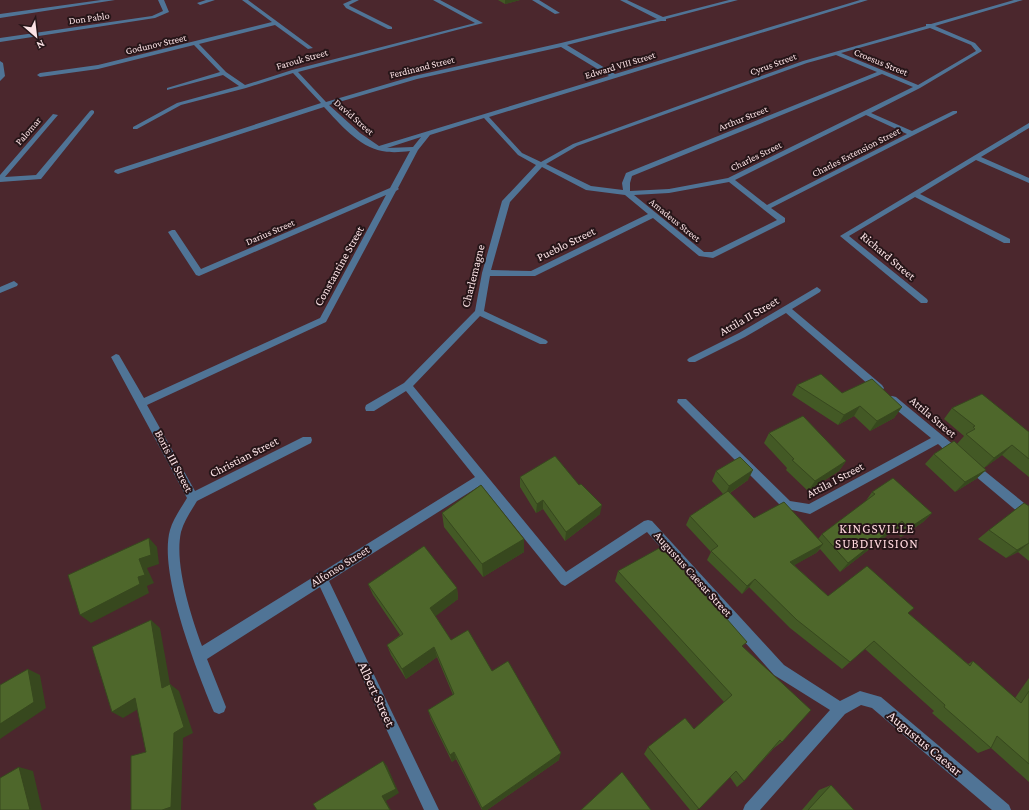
<svg xmlns="http://www.w3.org/2000/svg" width="1029" height="810" font-family="'Crimson Pro',serif">
<style>
.lines{fill:none;stroke-linecap:round;stroke-linejoin:round}
.street{fill:#507496;fill-rule:evenodd}
.wall{fill:#435925}
.shaded-wall{fill:#37481e}
.building{fill:#4e672b;stroke:#37481e}
.labels{text-anchor:middle;dominant-baseline:central;stroke-width:4;stroke-linejoin:round;paint-order:stroke}
.far-street-label{font-size:10px;fill:#fce3e6;stroke:#261518}
.street-label{font-size:12px;fill:#fce3e6;stroke:#261518}
.neighbourhood-label{font-size:13px;letter-spacing:1px;fill:#ffd8dd;stroke:#261518}
.near-street-label{font-size:14px;fill:#fce3e6;stroke:#261518}
</style>
<rect width="100%" height="100%" fill="#4b272d"/>
<g class="lines">
<path class="street" d="M101 0H115L0 18V14Z
M158 0H164L169 12 155 18 0 42V38L152 16 163 11Z
M206 0H215L200 5 197 3Z
M242 0H248L313 48 308 49 275 25 199 44 226 72 245 85 292 70 475 23 433 0H440L483 23 298 72 326 102 414 76 561 43 657 19 620 0H627L663 17 729 0H738L666 19V21H661L567 45 615 74 860 0H868L489 117 522 153 541 162 573 144 803 61 926 26V24H931L1014 0H1023L935 26 975 43 982 51 920 88 871 113 912 131 953 111H957V113L771 208 785 218V222L713 258 699 256 653 218 535 276H490L484 311 546 340 548 342 546 344H540L480 316 413 386 566 572 644 521 648 520 652 521 784 665 840 701 860 691 881 697 1009 805 1011 810H992L872 708 861 705 845 714 760 810H743L745 805 830 710 774 675 647 532 565 586 561 584 481 485 329 581 439 810H424L320 587 207 659 226 707 224 712 219 714 214 712C197 671 158 573 170 530 173 519 181 508 187 498L111 357 116 354 119 355 144 398 320 318 386 195 199 276 196 275 168 232 172 230H175L201 269 390 188 410 151C401 152 392 153 382 151 359 147 339 123 324 107L118 174 114 172 115 170 321 103 293 73 246 88 181 105 137 129H133V127L177 103 239 86 223 75 167 90V88L220 72 194 45 98 69 40 77 37 75 40 73 98 65 272 22ZM930 28 971 45 976 51 918 85 841 53ZM561 47 609 76 379 146 360 133 329 105 417 79ZM836 55 877 72 626 173 622 183 623 190 591 186 546 164 577 146 807 63ZM882 74 913 87 728 178 669 189 630 191V183L632 176ZM866 115 907 134 767 205 735 180ZM484 118 518 155 536 165 502 201 482 273 475 311 404 383 366 405 365 408 366 411H374L406 391 475 477 322 572 317 573 315 576 202 646C191 616 174 564 181 532 184 521 191 511 197 501L311 443 312 440 311 437H303L195 491 147 405 326 322 396 191 399 189 398 188 418 150 430 135ZM421 137 413 147 387 148ZM542 167 586 190 625 195 648 214 531 271 491 270 510 202ZM729 182 777 220 712 252H704L634 195 669 193Z
M352 0H359L349 5 350 6 392 27V29H388L346 8 343 4Z
M532 0H539L560 13 555 14Z
M0 61 3 63 5 76 0 81Z
M92 110 94 111V113L41 179 0 182V175L53 114 58 115 5 177 36 175 90 111Z
M1029 123V128L981 157 1029 178V183L976 160 920 194 1010 239V243H1004L915 197 849 236 927 299 928 301 927 303H921L840 236Z
M14 281 18 284 17 286 0 293V287Z
M817 287 821 290 820 292 792 309 882 385 884 388 882 391H876L786 313 745 337 695 362H689L687 360 689 358 739 333Z
M892 396 896 397 961 451 962 454 961 457C952 460 944 449 938 444L810 514 783 508 677 402 678 399H686L790 501 809 504 931 438 888 403 887 400 888 397Z
M972 463 976 464 1029 507V519L1025 518 968 470 967 467 968 464Z"/>
</g>
<path class="wall" d="M498 0H520L505 4Z
M797 385 842 393 902 407 894 418 870 431 854 416 838 425 792 395Z
M952 408 1029 432V477L1002 455 984 468 975 460 986 470 976 479 955 492 925 464 934 454 957 444 964 436 944 419Z
M769 433 846 461 839 471 808 491 786 470 787 468 764 443Z
M716 471 748 480 730 493 754 518 818 539 822 534 865 502 872 492 932 513 923 522 901 537 894 530 840 572 820 549 816 553 794 565 828 596 908 613 968 664 973 661 1015 698 1029 678V782L991 748 978 753 932 713 934 711 865 649 842 669 790 628 749 587 742 594 707 560 711 552 686 525 690 516 723 494 712 481Z
M520 477 600 514 565 541 543 509 536 513 520 487Z
M1029 506V561L1018 552 1006 558 978 539 989 530Z
M442 513 524 539V552L483 577 444 527Z
M618 571 743 647 782 742 774 748 744 781 737 787 730 777 697 810H690L644 754 648 747 694 729 724 702 615 581Z
M368 584 457 588 458 599 435 616 451 640 492 671 559 760 487 810H482L456 759 452 762 431 719 428 710 453 695 437 657 406 679 391 655 387 645 400 635 373 595Z
M831 785 854 810H802L819 790Z"/>
<path class="shaded-wall" d="M505 0H520L505 4Z
M860 406 854 416 838 425 844 415Z
M902 407 894 418 870 431 877 421Z
M1012 445 1002 455 984 468 994 458Z
M846 461 839 471 808 491 815 481Z
M753 470 748 480 725 496 729 486Z
M986 470 976 479 955 492 965 482Z
M543 500V509L536 513 537 504Z
M602 505 600 514 565 541 566 532Z
M932 513 923 522 901 537 909 528Z
M902 521 894 530 840 572 848 563Z
M149 538 157 547 159 564 147 568 154 583 147 586 149 593 91 623 80 615 138 577 139 559Z
M524 539V552L483 577 482 564Z
M1029 543 1018 552 1006 558 1017 550Z
M823 544 816 553 784 571 790 562Z
M755 579 749 587 742 594 747 586Z
M457 588 458 599 432 619 430 608Z
M151 620 160 628 172 695 162 688Z
M434 647 437 657 406 679 402 669Z
M28 669 40 675 46 708 0 739V724Z
M170 684 179 691 193 733 183 738 181 810H162Z
M135 698 145 705 123 718 112 712Z
M454 752 456 759 452 762 450 755Z
M561 753 559 760 487 810H482V808Z
M383 761 387 766 399 793 386 801 391 810H390L382 796Z
M19 767 33 771 42 810H30Z"/>
<path class="building" d="M821 374 842 393 872 379 902 407 877 421 860 406 844 415 797 385Z
M982 394 1029 432V459L1012 445 994 458 966 434 975 429 973 427 975 426 952 408Z
M803 416 846 461 815 481 792 460 794 459 769 433Z
M954 441 986 470 965 482 934 454Z
M555 456 579 485 581 484 602 505 566 532 543 500 537 504 520 477Z
M740 457 753 470 729 486 716 471Z
M893 478 932 513 909 528 902 521 848 563 822 534 875 494 872 492Z
M481 485 524 539 482 564 442 513Z
M728 491 754 518 784 502 823 544 790 562 828 596 867 566 914 608 908 613 970 666 973 661 1021 703 1029 691V764L997 736 991 748 944 707 945 705 874 641 850 662 797 620 755 579 747 586 711 551 718 546 690 516Z
M1024 503 1029 506V543L1017 550 989 530Z
M149 538 151 555 139 559 145 575 138 577 140 584 80 615 68 575Z
M424 546 457 588 430 608 451 640 468 630 492 671 508 661 561 753 482 808 454 752 450 755 428 710 454 694 434 647 402 669 387 645 403 634 368 584Z
M663 546 747 642 742 646 811 710 782 742 780 740 744 781 736 771 699 809 648 747 685 718 694 729 732 695 618 571Z
M151 620 162 688 170 684 184 727 174 733 171 807 162 810H131V756L146 752 135 698 112 712 92 647Z
M28 669 34 702 0 724V685Z
M383 761 396 789 382 796 390 810H317L313 804Z
M19 767 30 810H0V778Z
M622 772 651 810H581Z
M831 785 854 810H808Z"/>
<g class="labels">
<g class="far-street-label">
<text transform="translate(89 18) rotate(-8)">Don Pablo</text>
<text transform="translate(156 44) rotate(-13)">Godunov Street</text>
<text transform="translate(302 59) rotate(-16)">Farouk Street</text>
<text transform="translate(881 62) rotate(22)">Croesus Street</text>
<text transform="translate(773 64) rotate(-20)">Cyrus Street</text>
<text transform="translate(620 65) rotate(-17)">Edward VIII Street</text>
<text transform="translate(422 67) rotate(-14)">Ferdinand Street</text>
<text transform="translate(354 117) rotate(41)">David Street</text>
<text transform="translate(743 118) rotate(-22)">Arthur Street</text>
<text transform="translate(28 131) rotate(-49)">Palomar</text>
<text transform="translate(856 152) rotate(-27)">Charles Extension Street</text>
<text transform="translate(756 156) rotate(-26)">Charles Street</text>
<text transform="translate(675 220) rotate(39)">Amadeus Street</text>
<text transform="translate(270 232) rotate(-23)">Darius Street</text>
</g>
<g class="street-label">
<text transform="translate(566 244) rotate(-26)">Pueblo Street</text>
<text transform="translate(888 256) rotate(40)">Richard Street</text>
<text transform="translate(339 266) rotate(-61)">Constantine Street</text>
<text transform="translate(473 276) rotate(-76)">Charlemagne</text>
<text transform="translate(749 316) rotate(-30)">Attila II Street</text>
<text transform="translate(933 417) rotate(40)">Attila Street</text>
<text transform="translate(244 457) rotate(-27)">Christian Street</text>
<text transform="translate(174 461) rotate(62)">Boris III Street</text>
<text transform="translate(835 480) rotate(-28)">Attila I Street</text>
<text transform="translate(340 566) rotate(-32)">Alfonso Street</text>
<text transform="translate(693 574) rotate(48)">Augustus Caesar Street</text>
</g>
<g class="neighbourhood-label">
<text x="877" y="528">KINGSVILLE<tspan x="877" dy="15">SUBDIVISION</tspan></text>
</g>
<g class="near-street-label">
<text transform="translate(377 694) rotate(65)">Albert Street</text>
<text transform="translate(925 743) rotate(40)">Augustus Caesar</text>
</g>
</g>
<g transform="translate(36 36) rotate(152)" stroke="#261518" stroke-width="3" paint-order="stroke">
<path d="M0-3L7 15L0 10L-7 15Z" fill="#fce3e6"/>
<text y="-6" font-size="11" font-weight="bold" text-anchor="middle" fill="#fce3e6">N</text>
</g>
</svg>
